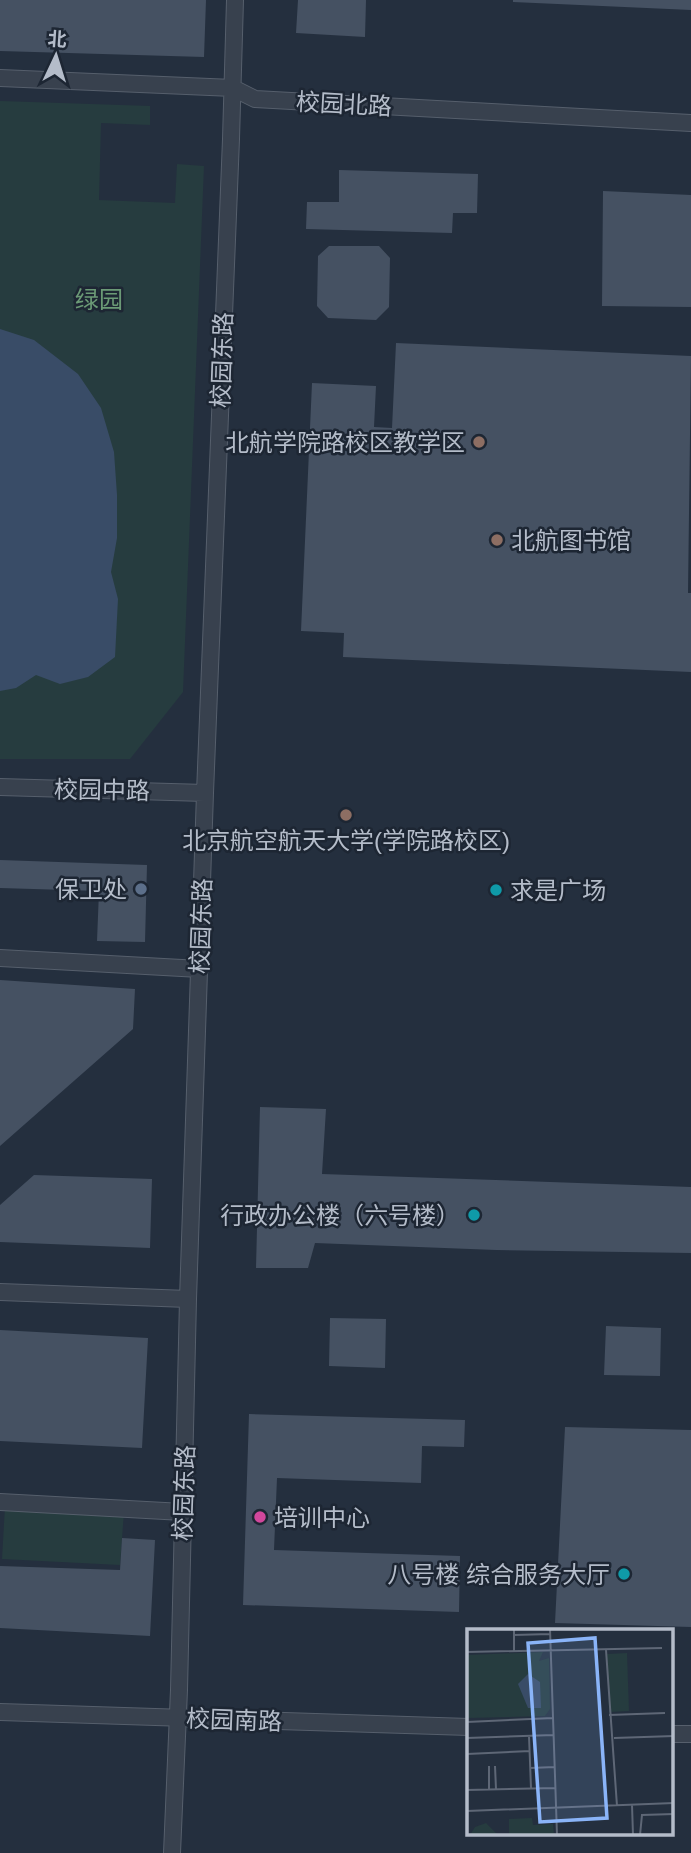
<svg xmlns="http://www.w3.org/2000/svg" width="691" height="1853" font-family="Helvetica,'Noto Sans SC',sans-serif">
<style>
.green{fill:#263c3f}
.water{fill:#394c67}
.building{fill:#455162}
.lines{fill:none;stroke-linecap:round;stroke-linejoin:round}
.service-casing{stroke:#565f6c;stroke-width:18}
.service{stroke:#38414e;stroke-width:16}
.education-dot{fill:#8d6e63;stroke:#1d2633;stroke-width:2.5}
.service-dot{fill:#5c6f8a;stroke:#1d2633;stroke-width:2.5}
.culture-dot{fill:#0f9aa8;stroke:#1d2633;stroke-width:2.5}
.hotel-dot{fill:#d1479c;stroke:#1d2633;stroke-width:2.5}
.labels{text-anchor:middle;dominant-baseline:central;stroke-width:5;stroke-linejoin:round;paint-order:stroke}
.street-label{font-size:24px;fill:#b4bcc9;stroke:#1d2633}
.park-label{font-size:24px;fill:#6b9a76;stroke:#1d2633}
.poi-label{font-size:24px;fill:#b4bcc9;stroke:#1d2633;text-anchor:end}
.inset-road{fill:none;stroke:#5e6776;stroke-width:2}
.view{fill:#8ab4f8;fill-opacity:0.15;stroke:#8ab4f8;stroke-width:3.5}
.inset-edge{fill:none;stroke:#b4bcc9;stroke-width:3.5}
</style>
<rect width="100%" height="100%" fill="#242f3e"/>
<path class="green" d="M0 101 150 106V125L101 123 99 200 175 203 177 164 204 166 183 692 130 759H0Z
M5 1506 124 1512 120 1565 2 1559Z"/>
<path class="water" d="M0 329 34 340 78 374 101 408 114 452 117 495V538L111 572 118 599 115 657 88 677 60 684 36 675 16 688 0 691Z"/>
<path class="building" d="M0 0H206L204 57 0 51Z
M298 0H366L365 37 296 33Z
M513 0H691V10L513 2Z
M339 170 478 174 477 213H453L452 233 306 229 307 202H339Z
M603 191 691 195V307L602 306Z
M329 246H379L390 258 389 307 376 320 328 318 317 306 318 256Z
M396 343 691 356 688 593H691V672L343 657 344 633 301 631 312 383 376 386 374 427 392 428Z
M0 860 147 865 145 942 97 941 99 891 0 888Z
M0 980 135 989 133 1029 0 1146Z
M260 1107 326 1109 322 1174 691 1187V1253L496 1250 315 1243 308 1268H256Z
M34 1175 152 1179 150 1248 0 1242V1205Z
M330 1318 386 1319 385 1368 329 1366Z
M606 1326 661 1328 660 1376 604 1375Z
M0 1330 148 1338 142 1448 0 1441Z
M249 1414 465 1420 464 1447 422 1446 421 1483 277 1478 274 1550 460 1556 459 1612 243 1605Z
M565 1427 691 1430V1627L555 1623Z
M122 1538 155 1540 150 1636 0 1628V1566L120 1570Z"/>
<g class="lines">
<defs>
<path id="service" d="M0 78 233 88 255 99 691 123
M0 787 205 793
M0 958 200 969
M0 1292 188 1299
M0 1502 183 1512
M0 1712 469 1727
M672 1734H691
M172 1853 179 1690 188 1299 205 793 231 139 235 0"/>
</defs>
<use href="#service" class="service-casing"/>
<use href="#service" class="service"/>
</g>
<g class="education-dot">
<circle cx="479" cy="442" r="7"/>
<circle cx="497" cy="540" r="7"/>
<circle cx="346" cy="815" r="7"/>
</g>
<circle class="service-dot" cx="141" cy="889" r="7"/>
<g class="culture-dot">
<circle cx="496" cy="890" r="7"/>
<circle cx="474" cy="1215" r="7"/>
<circle cx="624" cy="1574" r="7"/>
</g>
<circle class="hotel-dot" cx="260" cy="1517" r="7"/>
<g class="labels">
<g class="street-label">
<text transform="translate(344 104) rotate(3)">校园北路</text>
<text transform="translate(222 360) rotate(-88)">校园东路</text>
<text transform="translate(102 790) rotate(1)">校园中路</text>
<text transform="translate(201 926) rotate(-88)">校园东路</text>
<text transform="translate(184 1493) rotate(-88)">校园东路</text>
<text transform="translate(234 1720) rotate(2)">校园南路</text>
</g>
<g class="park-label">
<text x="99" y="299">绿园</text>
</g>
<g class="poi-label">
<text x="465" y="442">北航学院路校区教学区</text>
<text x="511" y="540" text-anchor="start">北航图书馆</text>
<text x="346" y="840" text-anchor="middle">北京航空航天大学(学院路校区)</text>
<text x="127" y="889">保卫处</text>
<text x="510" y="890" text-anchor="start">求是广场</text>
<text x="460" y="1215">行政办公楼（六号楼）</text>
<text x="274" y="1517" text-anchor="start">培训中心</text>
<text x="610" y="1574">八号楼 综合服务大厅</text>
</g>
</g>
<g transform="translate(467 1629)">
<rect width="206" height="206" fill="#242f3e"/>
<path d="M76 23 72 32 82 29 83 80 78 87 0 89V26ZM160 24 162 82 142 83 140 25ZM65 189 66 196 86 195 87 206H42V190ZM19 194 31 206H3L8 198Z" fill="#263c3f"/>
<path d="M61 45 73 53 74 79H61L51 55Z" fill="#394c67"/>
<path class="inset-road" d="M47 0V22M83 0 90 206M47 6 83 5M139 21 150 177M0 23 195 19M142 86 198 84M0 93 86 89M62 107 64 159M0 109 87 106M147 109 207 107M0 125 63 122M22 137V160M28 137 29 160M63 139 88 138M0 161 89 159M165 176 166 206M0 182 207 174M173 206 175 186 207 185"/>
<path class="view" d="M128 9 140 189 73 193 61 14Z"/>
<rect width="206" height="206" class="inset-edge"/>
</g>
<g transform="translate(56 56) rotate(4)" stroke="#1d2633" stroke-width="5" paint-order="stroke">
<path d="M0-5L12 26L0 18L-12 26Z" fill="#b4bcc9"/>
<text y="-10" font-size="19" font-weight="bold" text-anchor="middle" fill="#b4bcc9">北</text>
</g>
</svg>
